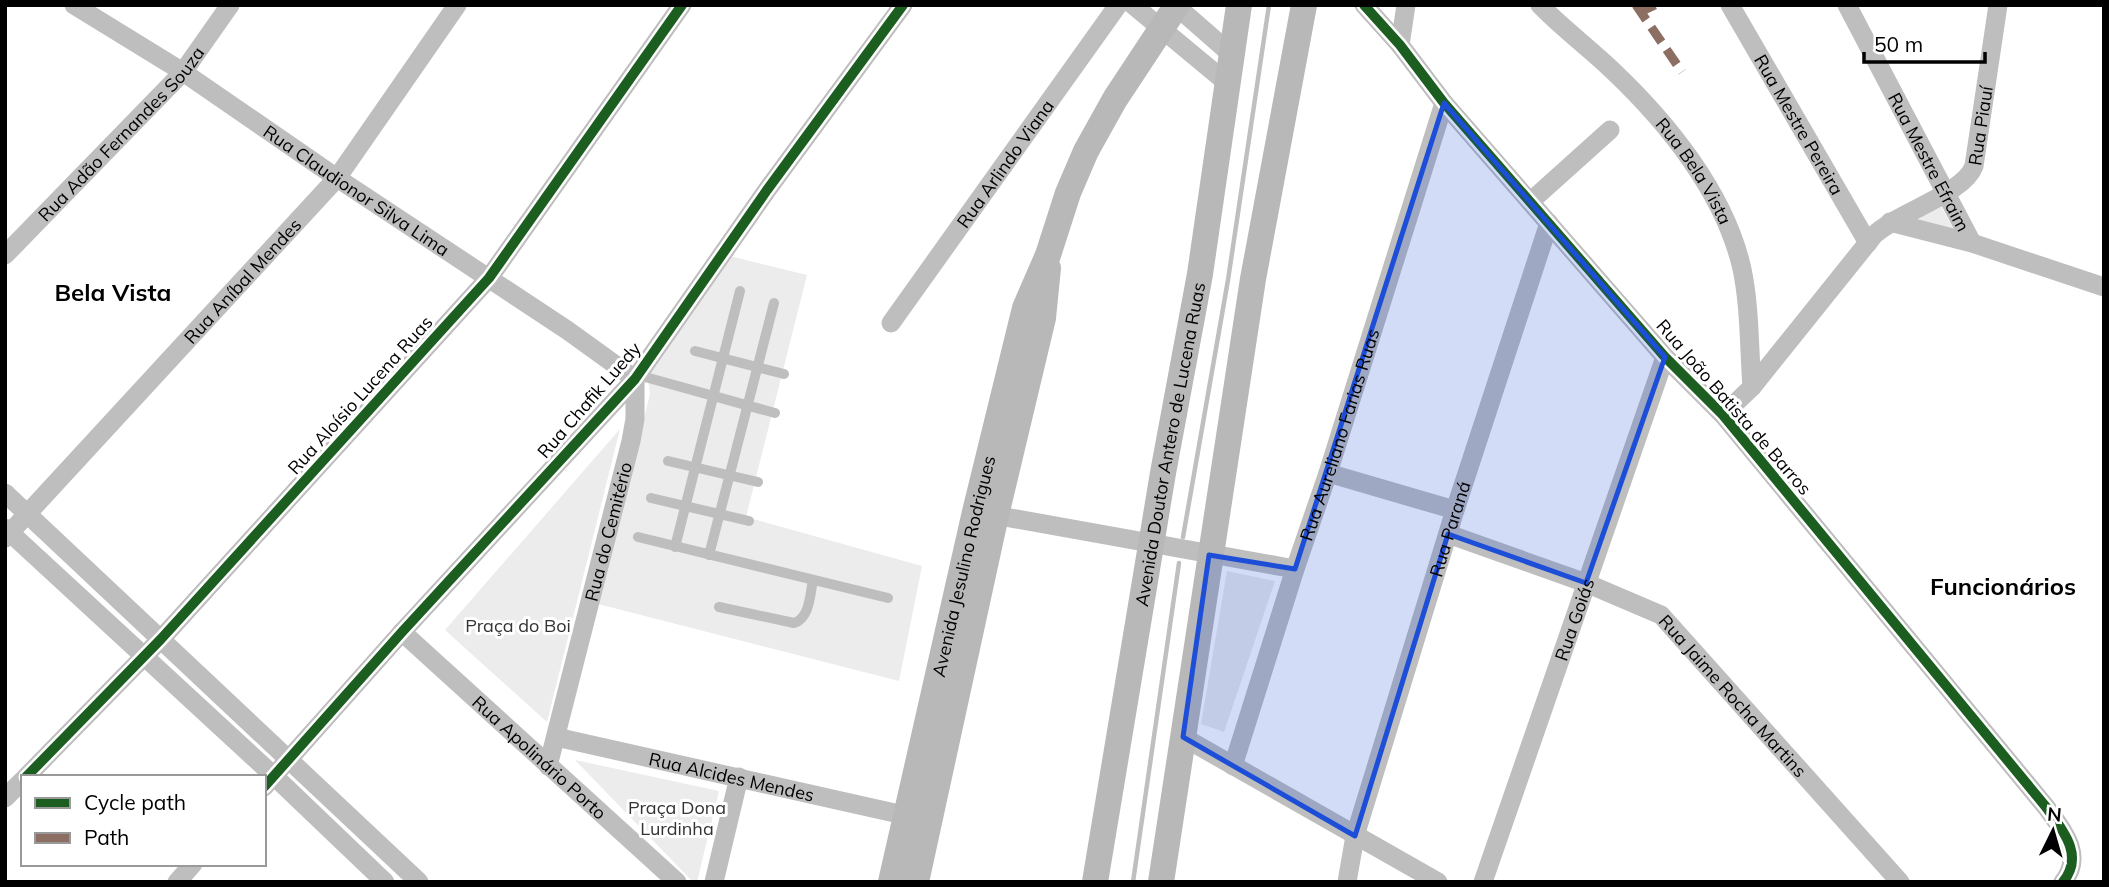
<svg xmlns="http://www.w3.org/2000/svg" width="2109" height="887" font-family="Mulish,sans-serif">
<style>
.green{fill:#ececec}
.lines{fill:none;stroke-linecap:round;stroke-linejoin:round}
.stream{stroke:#bfbfbf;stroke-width:4.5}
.lane{stroke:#bebebe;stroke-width:10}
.street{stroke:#bebebe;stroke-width:19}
.secondary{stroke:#b8b8b8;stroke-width:26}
.quiet{stroke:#8d6e63;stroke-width:9;stroke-dasharray:18 9;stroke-linecap:butt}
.cycleway-casing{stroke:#fff;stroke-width:15}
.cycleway{stroke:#1b5e20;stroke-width:10}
.marked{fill:#1d4ed8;fill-opacity:0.2;stroke:#1d4ed8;stroke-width:5;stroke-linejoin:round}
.labels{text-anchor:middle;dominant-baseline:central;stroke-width:6;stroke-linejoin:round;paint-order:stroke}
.street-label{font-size:18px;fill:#000;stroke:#fff}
.park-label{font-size:18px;fill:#333;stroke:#fff}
.district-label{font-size:24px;font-weight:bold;fill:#000;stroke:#fff}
</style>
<rect width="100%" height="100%" fill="#fff"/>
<path class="green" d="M1940 205 1955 232 1916 221Z
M726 255 807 275 746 517 922 566 899 681 598 604 650 394 646 365Z
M620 429 547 722 445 630Z
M1227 571 1275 581 1224 732 1201 724Z
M575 760 719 791 697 882H693Z"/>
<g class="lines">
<path class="stream" d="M1183 537 1228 280 1269 5
M1133 882 1179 563"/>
<path class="lane" d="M695 351 784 374
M638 375 775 413
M668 461 758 482
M651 498 749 521
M638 537 888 598
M675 547 740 291
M709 555 774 303
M719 607 794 623C810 618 810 594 813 580"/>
<g class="street">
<path id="s1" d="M74 5 183 72 337 178 567 330 635 379"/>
<path d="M1133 5 1227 83"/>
<path d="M1175 5 1231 54"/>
<path d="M1364 5 1400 45 1444 103 1665 357 1723 415 2046 807C2062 829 2085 855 2063 882"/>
<path id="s2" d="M1540 5C1562 28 1588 47 1612 70 1667 122 1725 193 1742 269 1750 307 1749 348 1752 387"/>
<path id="s3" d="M1730 5 1868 243"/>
<path id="s4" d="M1847 5 1972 243"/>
<path d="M1400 45 1406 5"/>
<path d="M1531 201 1610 130"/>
<path d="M1890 222 1972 243 2104 287"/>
<path id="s5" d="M5 255 183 72 230 5"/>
<path id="s6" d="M891 323 1118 5"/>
<path id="s7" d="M1723 415 1752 387 1874 235C1898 212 1964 194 1974 166L1998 5"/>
<path d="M1328 473 1455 510"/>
<path d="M5 493 419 882"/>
<path d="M983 513 1295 569"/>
<path d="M5 528 274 776 385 882"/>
<path id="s8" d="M1448 534 1586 583 1661 615 1900 882"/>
<path id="s9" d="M5 538 337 178 457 5"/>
<path id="s10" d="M402 632 677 882"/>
<path id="s11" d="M556 737 917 818"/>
<path d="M1183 737 1438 882"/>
<path id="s12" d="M548 766 631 441 635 419V379"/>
<path id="s13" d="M1233 766 1295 569 1328 473 1444 103"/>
<path d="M26 777 161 639 489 278 682 5"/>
<path d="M264 787 402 632 635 379 767 190 903 5"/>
<path d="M5 798 23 780"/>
<path d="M177 882 193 864"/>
<path d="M714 882 739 777"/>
<path id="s14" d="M1347 882 1355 836 1455 510 1549 223"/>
<path id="s15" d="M1483 882 1665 357"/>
</g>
<g class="secondary">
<path id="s16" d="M891 882 975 512 1025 308 1048 255 1068 193 1086 151 1115 99 1177 5"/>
<path d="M916 882 996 515 1043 318 1048 268"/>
<path id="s17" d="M1095 882 1163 473 1200 274 1239 5"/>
<path d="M1161 882 1253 279 1304 5"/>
</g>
<path class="quiet" d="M1636 5 1682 72
M1640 12 1655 5"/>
<defs>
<path id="cycleway" d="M1364 5 1400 45 1444 103 1665 357 1723 415 2046 807C2062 829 2085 855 2063 882
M26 777 161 639 489 278 682 5
M264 787 402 632 635 379 767 190 903 5"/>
</defs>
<use href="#cycleway" class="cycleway-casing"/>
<use href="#cycleway" class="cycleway"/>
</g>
<path class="marked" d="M1444 103 1665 357 1586 583 1448 534 1355 836 1183 737 1209 555 1295 569Z"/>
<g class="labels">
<g class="street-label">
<text stroke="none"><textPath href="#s3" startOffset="138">Rua Mestre Pereira</textPath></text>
<text stroke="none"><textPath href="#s7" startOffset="399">Rua Piauí</textPath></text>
<text stroke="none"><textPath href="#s5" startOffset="168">Rua Adão Fernandes Souza</textPath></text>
<text stroke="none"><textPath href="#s4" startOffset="177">Rua Mestre Efraim</textPath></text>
<text stroke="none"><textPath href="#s6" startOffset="196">Rua Arlindo Viana</textPath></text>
<text stroke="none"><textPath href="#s2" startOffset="228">Rua Bela Vista</textPath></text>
<text stroke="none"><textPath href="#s1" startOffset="338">Rua Claudionor Silva Lima</textPath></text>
<text stroke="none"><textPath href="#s9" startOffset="350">Rua Aníbal Mendes</textPath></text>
<text transform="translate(360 395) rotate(-48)">Rua Aloísio Lucena Ruas</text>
<text transform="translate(589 400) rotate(-49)">Rua Chafik Luedy</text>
<text transform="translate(1734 407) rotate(49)">Rua João Batista de Barros</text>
<text stroke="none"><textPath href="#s13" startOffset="348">Rua Aureliano Farias Ruas</textPath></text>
<text stroke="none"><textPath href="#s17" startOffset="444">Avenida Doutor Antero de Lucena Ruas</textPath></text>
<text stroke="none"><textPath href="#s14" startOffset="368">Rua Paraná</textPath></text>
<text stroke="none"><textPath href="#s12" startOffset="242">Rua do Cemitério</textPath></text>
<text stroke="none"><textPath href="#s16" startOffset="324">Avenida Jesulino Rodrigues</textPath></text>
<text stroke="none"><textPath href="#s15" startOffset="278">Rua Goiás</textPath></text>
<text stroke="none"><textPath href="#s8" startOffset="336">Rua Jaime Rocha Martins</textPath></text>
<text stroke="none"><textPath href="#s10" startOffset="186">Rua Apolinário Porto</textPath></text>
<text stroke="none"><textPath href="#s11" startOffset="180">Rua Alcides Mendes</textPath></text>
</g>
<g class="park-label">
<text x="518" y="625">Praça do Boi</text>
<text x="677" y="807">Praça Dona<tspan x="677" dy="21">Lurdinha</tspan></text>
</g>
<g class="district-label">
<text x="113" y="292">Bela Vista</text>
<text x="2003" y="586">Funcionários</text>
</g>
</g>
<rect width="2109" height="887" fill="none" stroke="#000000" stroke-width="14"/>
<rect x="21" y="775" width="245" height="91" fill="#ffffff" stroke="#999999" stroke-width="2"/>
<rect x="35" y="798" width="35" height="10" fill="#1b5e20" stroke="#999999" stroke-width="2"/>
<text x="84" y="810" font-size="21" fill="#000000">Cycle path</text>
<rect x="35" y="833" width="35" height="10" fill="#8d6e63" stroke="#999999" stroke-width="2"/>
<text x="84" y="845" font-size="21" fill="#000000">Path</text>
<g transform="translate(2053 831) rotate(5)" stroke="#ffffff" stroke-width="5" paint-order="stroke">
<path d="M0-5L12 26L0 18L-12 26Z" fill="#000000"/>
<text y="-10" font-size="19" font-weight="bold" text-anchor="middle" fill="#000000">N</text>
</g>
<path d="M1864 52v10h121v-10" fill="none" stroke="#000000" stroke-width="3.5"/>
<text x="1874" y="52" font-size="21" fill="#000000" stroke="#ffffff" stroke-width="5" paint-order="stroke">50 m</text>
</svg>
